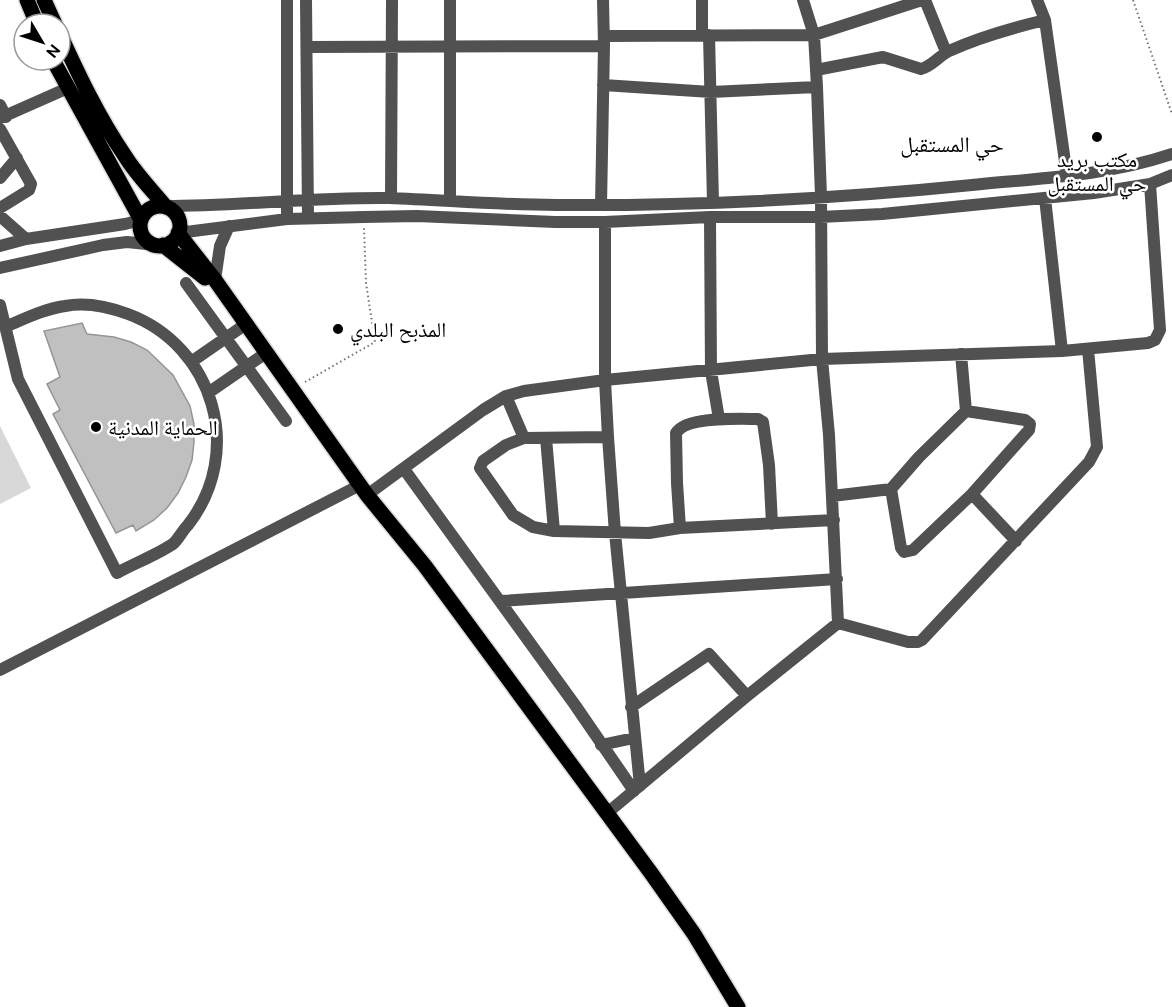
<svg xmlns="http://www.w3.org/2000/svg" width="1172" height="1007" font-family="Ubuntu,'Noto Naskh Arabic',sans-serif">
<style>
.green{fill:#d8d8d8}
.building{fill:#c0c0c0;stroke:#959595;stroke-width:1.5}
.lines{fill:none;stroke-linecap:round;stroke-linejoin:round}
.major-casing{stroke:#dbdbdb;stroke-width:18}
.path{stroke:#737373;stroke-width:2;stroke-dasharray:1.5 3;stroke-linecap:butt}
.minor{stroke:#515151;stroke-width:12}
.major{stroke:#000;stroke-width:15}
.poi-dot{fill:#000;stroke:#fff;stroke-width:2}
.labels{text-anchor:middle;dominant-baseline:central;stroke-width:5;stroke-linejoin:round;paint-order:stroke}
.poi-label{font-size:21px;fill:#000;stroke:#fff;text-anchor:start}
.neighbourhood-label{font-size:22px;fill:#000;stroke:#fff}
</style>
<rect width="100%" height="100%" fill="#fff"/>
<path class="green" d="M0 426 31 488 0 504Z"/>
<path class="building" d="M82 323 87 334 114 337 131 342 147 350 173 375 190 406 194 424V442L192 460 186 477 178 493 167 508 154 520 136 531 133 525 116 533 53 414 60 410 47 384 60 377 44 331Z"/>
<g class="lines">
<defs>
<path id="major" d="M27 0 37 24
M44 0 55 24
M60 34C79 76 99 118 125 156 136 174 152 190 165 206
M53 60 141 220
M140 226a20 20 0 1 1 40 0a20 20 0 1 1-40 0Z
M178 233 215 280 367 495 425 566 651 873 694 934 738 1007
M163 245 205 278"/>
</defs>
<use href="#major" class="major-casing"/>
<path class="path" d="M1133 0 1172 114
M305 382 375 342 366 283 364 228"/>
<path class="minor" d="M287 0V219
M306 0 308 218
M702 0V35
M803 0 814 35 817 87 821 196 822 359 829 435 838 623
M925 0 946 52
M1037 0 1045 20 1067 176
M709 35 713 202
M604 36 814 35 922 0
M307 47 604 46
M816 70 883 57 921 69C932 66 939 56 949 51 980 37 1012 28 1045 20
M603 85 711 92 817 87
M0 105 6 117
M0 118 68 88
M0 129 31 184 29 190 0 208
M0 178 17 158
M391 198 392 0
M1045 198 1062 351
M450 201V0
M601 205 604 46 603 0
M165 206C240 206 314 197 389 198 444 200 500 205 556 205 695 206 834 199 972 185 1040 178 1107 176 1172 154
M0 216 26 239
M710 217 711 371 719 419
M605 222V380L608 437 615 533 640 786
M178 233 287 219 364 217 417 216 555 222H605L710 217H820L882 214 1094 193 1150 184 1172 175
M0 246 26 239 125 224 141 220
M0 268 103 245 127 242 156 245
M215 280 220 246 229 226
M186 283 286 421
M0 305 18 379 117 573C131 565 163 552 174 543 179 538 183 530 188 525 245 452 214 346 128 314 109 307 85 302 65 306 44 309 24 319 5 327
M961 354 966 411
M191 362 246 324
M208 393 266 353
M506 396 524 438
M608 437 524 438 506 445 483 461 480 468 513 515 533 527 554 531 649 533 680 528 834 520
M546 438 554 531
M404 469 575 705 634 791
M891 489 901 548 904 552 913 550 972 494
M367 495 483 410 506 396 524 391 605 380 822 359 1062 351 1148 343 1155 340 1160 330 1150 184
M832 496 891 489 919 457 966 411 1025 420 1030 424 1029 430 972 494 1016 541
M680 528 677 483 676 433C686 416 740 419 758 419L763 422 769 465 772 524
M501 601 837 579
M838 623 908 642H918L922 640 1089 462 1097 447 1088 349
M0 670 360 485
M631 707 709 654 747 696
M601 745 634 738
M606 814 747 696 838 623"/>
<use href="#major" class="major"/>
</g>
<g class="poi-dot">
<circle cx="1097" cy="137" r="6"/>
<circle cx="338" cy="329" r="6"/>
<circle cx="96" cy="427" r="6"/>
</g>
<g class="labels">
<g class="poi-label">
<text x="1097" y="159" text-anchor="middle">مكتب بريد<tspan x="1097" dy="24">حي المستقبل</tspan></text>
<text x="350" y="329">المذبح البلدي</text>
<text x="108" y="427">الحماية المدنية</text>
</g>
<g class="neighbourhood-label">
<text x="952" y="143">حي المستقبل</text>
</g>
</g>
<g transform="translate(42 42) rotate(129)"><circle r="28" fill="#ffffff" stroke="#999999" stroke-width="1.5"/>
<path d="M0-4.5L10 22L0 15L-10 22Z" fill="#000000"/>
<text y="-9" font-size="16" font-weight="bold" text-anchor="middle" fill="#000000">N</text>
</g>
</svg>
